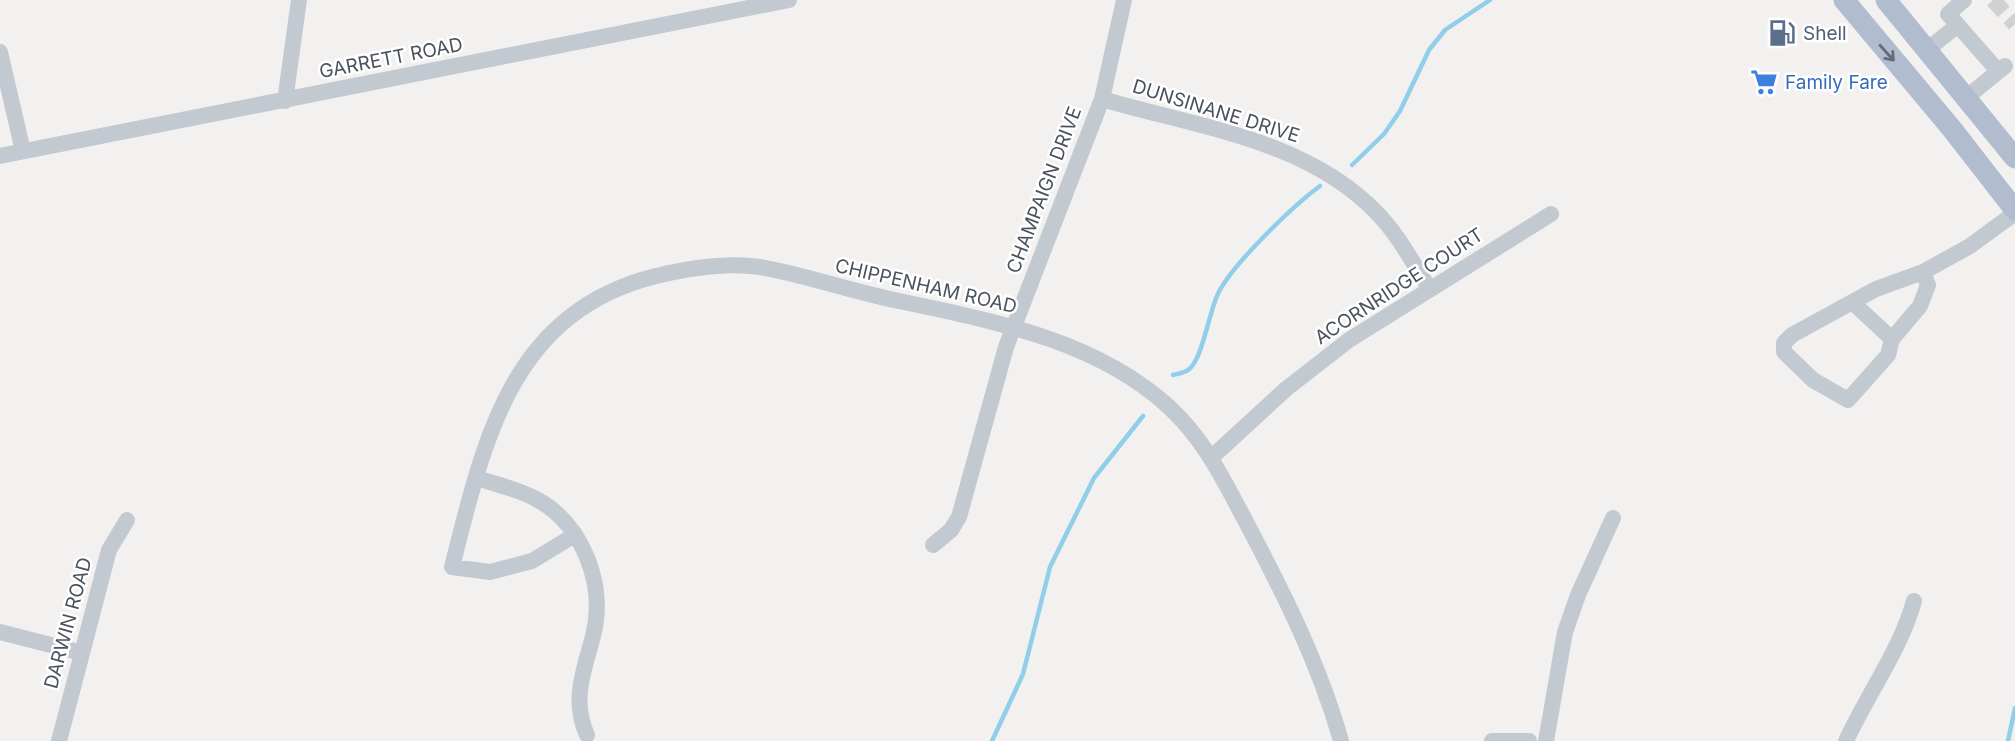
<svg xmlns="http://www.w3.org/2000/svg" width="2015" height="741" font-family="Inter,sans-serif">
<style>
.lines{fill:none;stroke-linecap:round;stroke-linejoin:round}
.stream{stroke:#90cee9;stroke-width:4.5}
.minor-tunnel{stroke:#d1d1d3;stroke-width:16;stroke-dasharray:16 8;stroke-linecap:butt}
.minor{stroke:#c2c9d1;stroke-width:16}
.major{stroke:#b1bdce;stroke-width:21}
.oneway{stroke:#636d79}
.labels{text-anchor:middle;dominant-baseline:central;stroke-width:5;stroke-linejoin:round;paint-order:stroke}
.service-label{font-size:19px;fill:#4e5e75;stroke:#fff;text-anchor:start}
.street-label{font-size:19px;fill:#49525d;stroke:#fff}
.shop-label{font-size:19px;fill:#366cbe;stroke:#fff;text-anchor:start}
</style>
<rect width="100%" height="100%" fill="#f3f1f0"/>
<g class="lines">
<path class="stream" d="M1352 165 1384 134 1400 111 1429 50 1445 30 1490 0
M1173 375C1177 374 1184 373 1188 370 1202 361 1209 313 1217 296 1229 267 1294 205 1320 186
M992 741 1023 674 1050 567 1094 478 1143 416
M2008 741 2015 708"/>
<path class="minor-tunnel" d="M1993 0 2015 24"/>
<path class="minor" d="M1964 0 1948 14 1998 71
M1928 49 1958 25
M0 52 23 151
M1967 97 2005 66
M1102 99C1196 127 1307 139 1378 214 1399 236 1413 263 1429 288
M285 101 299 0
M0 156 789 0
M1923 272 1928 285 1920 306 1892 339 1888 355 1848 400 1813 380 1784 352V343L1792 335 1876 289 1923 272 1970 246 2015 213
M1852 302 1892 339
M1212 457 1286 389 1349 340 1551 214
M477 478C497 485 519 489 538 500 584 526 606 586 593 636 584 671 571 700 587 735
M573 536 532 561 490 572 452 567C484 440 511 312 656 276 689 268 726 262 760 267 806 275 853 292 899 301 993 321 1096 340 1169 407 1204 439 1223 479 1245 520 1283 592 1319 663 1341 741
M933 545 951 530 959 517 1006 347 1102 99 1124 0
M0 632 82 653
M59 741 109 550 127 520
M1492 741H1529
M1546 741 1565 632 1578 595 1613 518
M1846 741C1868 693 1900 651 1914 601"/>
<path class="major" d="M1844 0 1952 129 2015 210
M1886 0 2015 158"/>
</g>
<defs><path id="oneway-shaft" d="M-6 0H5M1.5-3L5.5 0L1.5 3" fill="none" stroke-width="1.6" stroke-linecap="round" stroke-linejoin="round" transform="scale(1.75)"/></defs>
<use class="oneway" href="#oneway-shaft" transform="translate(1887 53) rotate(48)"/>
<defs>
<symbol id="fuel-bare" viewBox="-9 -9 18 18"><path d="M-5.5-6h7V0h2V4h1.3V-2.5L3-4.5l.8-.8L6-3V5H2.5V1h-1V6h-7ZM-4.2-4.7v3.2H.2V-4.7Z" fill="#5c6f8a" stroke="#fff" stroke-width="2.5" paint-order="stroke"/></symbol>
<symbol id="supermarket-bare" viewBox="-9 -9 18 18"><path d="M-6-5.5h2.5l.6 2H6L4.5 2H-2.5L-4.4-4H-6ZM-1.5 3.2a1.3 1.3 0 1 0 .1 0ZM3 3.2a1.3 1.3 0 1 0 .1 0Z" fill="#3f7fe0" stroke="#fff" stroke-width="2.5" paint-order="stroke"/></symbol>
</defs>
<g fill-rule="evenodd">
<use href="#fuel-bare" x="1763" y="14" width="38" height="38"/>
<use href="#supermarket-bare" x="1745" y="63" width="38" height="38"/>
</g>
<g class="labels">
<g class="service-label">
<text x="1803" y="33">Shell</text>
</g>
<g class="street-label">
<text transform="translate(391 58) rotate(-11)">GARRETT ROAD</text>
<text transform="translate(1216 111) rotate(17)">DUNSINANE DRIVE</text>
<text transform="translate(1044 190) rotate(-69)">CHAMPAIGN DRIVE</text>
<text transform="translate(926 286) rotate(13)">CHIPPENHAM ROAD</text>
<text transform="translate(1399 286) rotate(-33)">ACORNRIDGE COURT</text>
<text transform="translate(68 623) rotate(-75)">DARWIN ROAD</text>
</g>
<g class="shop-label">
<text x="1785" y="82">Family Fare</text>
</g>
</g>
</svg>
